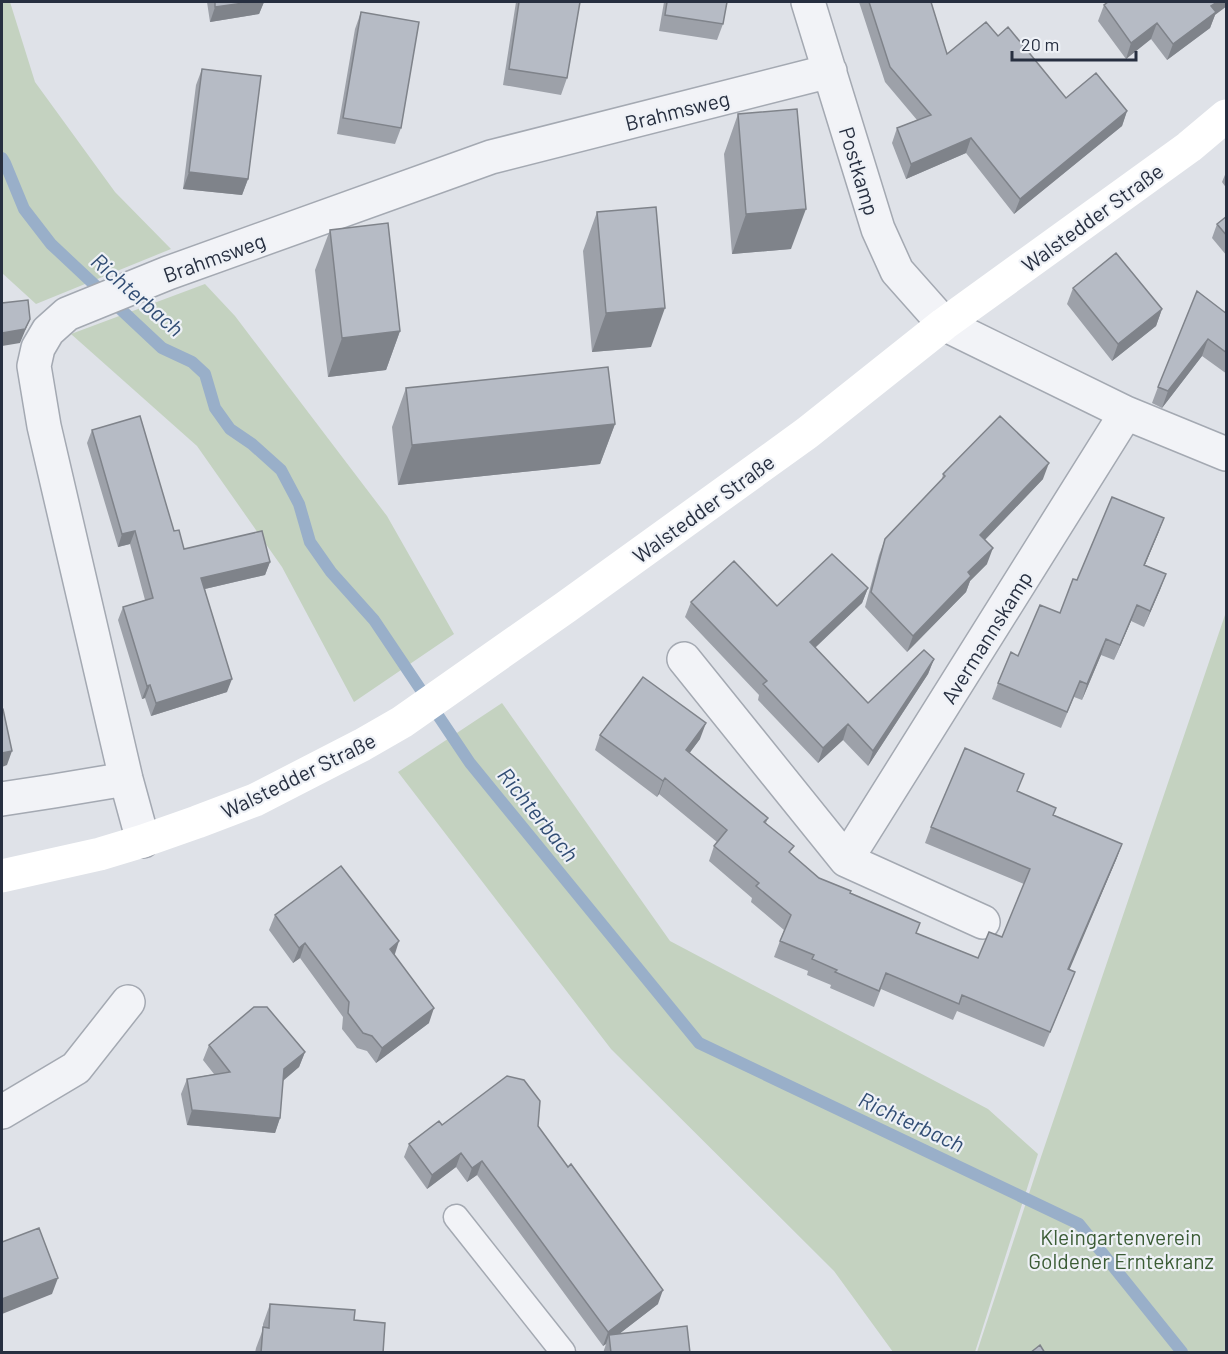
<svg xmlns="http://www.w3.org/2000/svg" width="1228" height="1354" font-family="Barlow,sans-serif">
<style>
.green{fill:#c4d2c0}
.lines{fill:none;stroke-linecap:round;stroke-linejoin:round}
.stream{stroke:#99afc9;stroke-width:12}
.service-casing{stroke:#a4a9b2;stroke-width:27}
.minor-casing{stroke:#a4a9b2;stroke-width:36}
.service{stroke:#f2f3f7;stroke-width:24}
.minor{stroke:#f2f3f7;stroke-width:33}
.secondary{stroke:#fff;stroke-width:33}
.wall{fill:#9da1a9}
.shaded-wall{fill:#7f838a}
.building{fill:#b6bbc5;stroke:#7f838a;stroke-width:1.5}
.labels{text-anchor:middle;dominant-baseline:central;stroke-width:4.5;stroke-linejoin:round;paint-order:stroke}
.street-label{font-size:21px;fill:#272f40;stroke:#eef1f6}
.park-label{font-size:21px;fill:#3b5c35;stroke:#eef1f6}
.water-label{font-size:22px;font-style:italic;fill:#314d74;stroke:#eef1f6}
</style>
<rect width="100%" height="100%" fill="#dfe2e8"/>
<path class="green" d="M2 2H10L35 82 115 192 171 249 36 304 2 273Z
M205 284 235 316 387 516 454 634 354 702 282 567 197 446 71 334Z
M1226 612V1352H977L1041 1157Z
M502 703 670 941 988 1109 1038 1154 975 1352H893L834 1271 611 1049 398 772Z"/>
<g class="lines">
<path class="stream" d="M2 158 5 163 24 209 51 244 162 348 192 362 205 374 215 408 230 429 252 444 281 470 299 504 310 542 331 572 374 620 470 763 699 1043 1079 1224 1182 1352"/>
<defs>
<path id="service" d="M456 1217 563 1352"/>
<path id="minor" d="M808 2 878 229 897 271 944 324 1126 413 1226 454
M684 659 846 860 1126 413
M2 799 54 791 126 779
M143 841 126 779 44 426 34 366 38 348 48 331 67 314 168 273 491 157 830 71
M846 860 983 922
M2 1112 76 1068 128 1002"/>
</defs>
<use href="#service" class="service-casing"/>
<use href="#minor" class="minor-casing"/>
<use href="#service" class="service"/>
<use href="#minor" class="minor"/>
<path class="secondary" d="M2 876 100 854 143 841 197 822 255 800 362 745 402 722 566 607 807 433 944 324 1189 147 1226 116"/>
</g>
<path class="wall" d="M207 2H264L259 14 210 22Z
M516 2H580L567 78 561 95 503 85Z
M664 2H727L723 24 717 40 659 31Z
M859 2H931L947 54 998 36 1066 98 1127 111 1122 126 1014 214 966 153 906 179 892 143 897 128 917 120 885 82Z
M1104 5 1215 15 1210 28 1167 60 1151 39 1126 59 1098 21Z
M361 12 401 128 395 144 337 134 355 29Z
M202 69 248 179 242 195 183 189 196 85Z
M738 114 791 249 732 254 724 154Z
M1227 170V189L1222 182Z
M597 212 651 347 592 352 583 251Z
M1227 216V256L1212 238 1217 224Z
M330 230 400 331 386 370 328 377 315 270Z
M1073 288 1162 309 1156 326 1112 361 1067 304Z
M1227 314V374L1202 356 1162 408 1152 403 1158 387Z
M406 388 615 424 600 464 398 485 392 427Z
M92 430 174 531 184 549 270 562 265 575 205 589 227 692 151 716 145 698 142 699 118 620 123 607 145 600 130 544 118 547 87 443Z
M943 474 1043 479 985 540 987 564 970 581 966 592 907 652 865 607 879 555 885 539 942 479Z
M1164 518 1145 565 1166 574 1144 627 1131 621 1114 660 1101 655 1082 700 1074 697 1061 728 992 699 998 683 1018 656 1060 613 1077 580Z
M868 588 862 603 815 648 868 703 934 659 928 674 868 766 843 740 818 763 758 700 759 695 685 617 691 602 777 606Z
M600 735 700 739 689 753 768 818 766 823 791 854 819 878 850 894 916 933 978 958 1002 937 1024 884 925 843 931 827 1018 791 1054 815 1122 844 1116 860 1069 969V987L1044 1047 957 1011 953 1020 881 989 874 1007 830 988 831 985 807 975 808 971 774 957 784 930 751 902 752 898 709 861 714 846 717 842 659 794 657 797 595 750Z
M275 915 394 955 429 1023 376 1063 367 1051 357 1048 342 1029 343 1017 300 958 293 963 269 930Z
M209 1045 305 1052 299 1067 283 1081 280 1118 275 1133 187 1125 181 1094 187 1079 214 1074 203 1060Z
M442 1125 538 1126 658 1304 619 1334 690 1353H603L606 1344 603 1346 477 1175 467 1182 456 1167 427 1189 404 1157 409 1144Z
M270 1304 354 1320 383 1353H255L256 1348 263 1329V1324Z"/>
<path class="shaded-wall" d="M251 2H264L259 14 210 22 215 7Z
M1217 2H1227V6L1215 15 1210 28 1167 60 1173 44 1211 6Z
M1157 23 1151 39 1126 59 1131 43Z
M1127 111 1122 126 1014 214 1020 199Z
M971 138 966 153 906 179 911 164Z
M189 172 248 179 242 195 183 189Z
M806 209 791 249 732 254 746 214Z
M665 308 651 347 592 352 606 313Z
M1162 309 1156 326 1112 361 1118 344Z
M30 319 20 343 2 346V333Z
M400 331 386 370 328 377 342 338Z
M1208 339 1202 356 1162 408 1168 391Z
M615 424 600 464 398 485 412 445Z
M1049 463 1043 479 974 551 980 535Z
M1164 518 1158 534 1138 581 1144 565Z
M135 531 130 544 118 547 122 534Z
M993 548 987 564 970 581 966 592 907 652 913 636 968 572Z
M270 562 265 575 196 591 201 578Z
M1166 574 1160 590 1144 627 1150 611Z
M868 588 862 603 804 658 810 642Z
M1137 605 1131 621 1114 660 1120 645Z
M1106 639 1101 655 1082 700 1087 684Z
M934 659 928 674 868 766 873 751Z
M232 679 227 692 151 716 156 703Z
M150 685 145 698 142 699 147 686Z
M706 723 700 739 680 766 686 750Z
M848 724 843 740 818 763 823 748Z
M12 751 7 765 2 767V753Z
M665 778 659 794 657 797 663 781Z
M1122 844 1116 860 1063 985 1068 969Z
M399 941 394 957 390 949Z
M305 943 300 958 293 963 299 948Z
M434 1008 429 1023 376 1063 382 1048Z
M305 1052 299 1067 279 1084 284 1069Z
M192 1110 280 1118 275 1133 187 1125Z
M461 1153 456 1167 427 1189 432 1175Z
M482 1161 477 1175 467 1182 472 1168Z
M58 1278 52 1294 2 1314V1299Z
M663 1290 658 1304 610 1341 609 1335 606 1344 603 1346 608 1332Z"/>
<path class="building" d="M215 2H251L215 7Z
M519 2H580L567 78 509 69Z
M667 2H727L723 24 665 15Z
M869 2H931L947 54 986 22 998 36 1008 27 1066 98 1096 73 1127 111 1020 199 971 138 911 164 897 128 931 115 890 67Z
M1108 2H1217L1211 6 1216 12 1173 44 1157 23 1131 43 1104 5Z
M361 12 419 22 401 128 343 118Z
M202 69 261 76 248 179 189 172Z
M797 109 806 209 746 214 738 114Z
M656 207 665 308 606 313 597 212Z
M1227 216V236L1217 224Z
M388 223 400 331 342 338 330 230Z
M1116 253 1162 309 1118 344 1073 288Z
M1197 291 1227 314V353L1208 339 1168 391 1158 387Z
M28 300 30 319 25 329 2 333V303Z
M608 367 615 424 412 445 406 388Z
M140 416 174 531 179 530 184 549 262 531 270 562 201 578 232 679 156 703 150 685 147 686 123 607 153 598 135 531 122 534 92 430Z
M1000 416 1049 463 980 535 993 548 968 572 971 576 913 636 871 592 885 539 945 476 943 474Z
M1112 497 1164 518 1144 565 1166 574 1150 611 1137 605 1120 645 1106 639 1087 684 1080 681 1067 712 998 683 1011 652 1018 656 1040 605 1060 613 1073 579 1077 580Z
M832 554 868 588 810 642 868 703 924 650 934 659 873 751 848 724 823 748 763 684 767 681 691 602 734 561 777 606Z
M643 677 706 723 686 750 768 818 764 822 794 846 789 852 819 878 851 891 850 893 920 923 916 933 978 958 989 932 1002 937 1030 869 931 827 965 748 1024 774 1017 791 1056 808 1053 815 1122 844 1068 969 1075 972 1050 1032 962 995 959 1004 886 973 879 991 835 972 837 970 812 959 814 955 780 941 791 915 756 886 759 883 714 846 727 830 665 778 663 781 600 735Z
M2 708 3 709 12 751 2 753Z
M341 866 399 941 390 949 434 1008 382 1048 372 1036 363 1033 348 1013 349 1002 305 943 299 948 275 915Z
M254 1007H267L305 1052 284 1069 280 1118 192 1110 187 1079 230 1072 209 1045Z
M507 1076 524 1080 540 1101 538 1126 568 1167 571 1164 663 1290 608 1332 482 1161 472 1168 461 1153 432 1175 409 1144 439 1121 442 1125Z
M39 1228 58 1278 2 1299V1242Z
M270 1304 355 1310 354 1320 385 1323 383 1353H261L263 1327 269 1328Z
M687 1326 690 1353H611L609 1335Z
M1040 1345 1045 1353H1030Z"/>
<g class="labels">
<g class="street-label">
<text transform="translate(677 110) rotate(-14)">Brahmsweg</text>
<text transform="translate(860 171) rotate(73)">Postkamp</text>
<text transform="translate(1092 217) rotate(-36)">Walstedder Straße</text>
<text transform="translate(214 257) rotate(-20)">Brahmsweg</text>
<text transform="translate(703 508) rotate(-36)">Walstedder Straße</text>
<text transform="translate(986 637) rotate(-58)">Avermannskamp</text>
<text transform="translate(298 775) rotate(-26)">Walstedder Straße</text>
</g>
<g class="park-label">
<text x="1121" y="1236">Kleingartenverein<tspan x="1121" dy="24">Goldener Erntekranz</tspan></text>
</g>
<g class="water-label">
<text transform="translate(138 294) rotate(41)">Richterbach</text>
<text transform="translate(539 814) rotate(51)">Richterbach</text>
<text transform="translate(912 1121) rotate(25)">Richterbach</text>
</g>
</g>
<rect width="1228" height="1354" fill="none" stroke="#272f40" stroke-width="6"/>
<path d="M1012 51v9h124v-9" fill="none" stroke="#272f40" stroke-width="3"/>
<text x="1021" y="51" font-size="18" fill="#272f40" stroke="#eef1f6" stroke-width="4.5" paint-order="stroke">20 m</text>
</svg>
